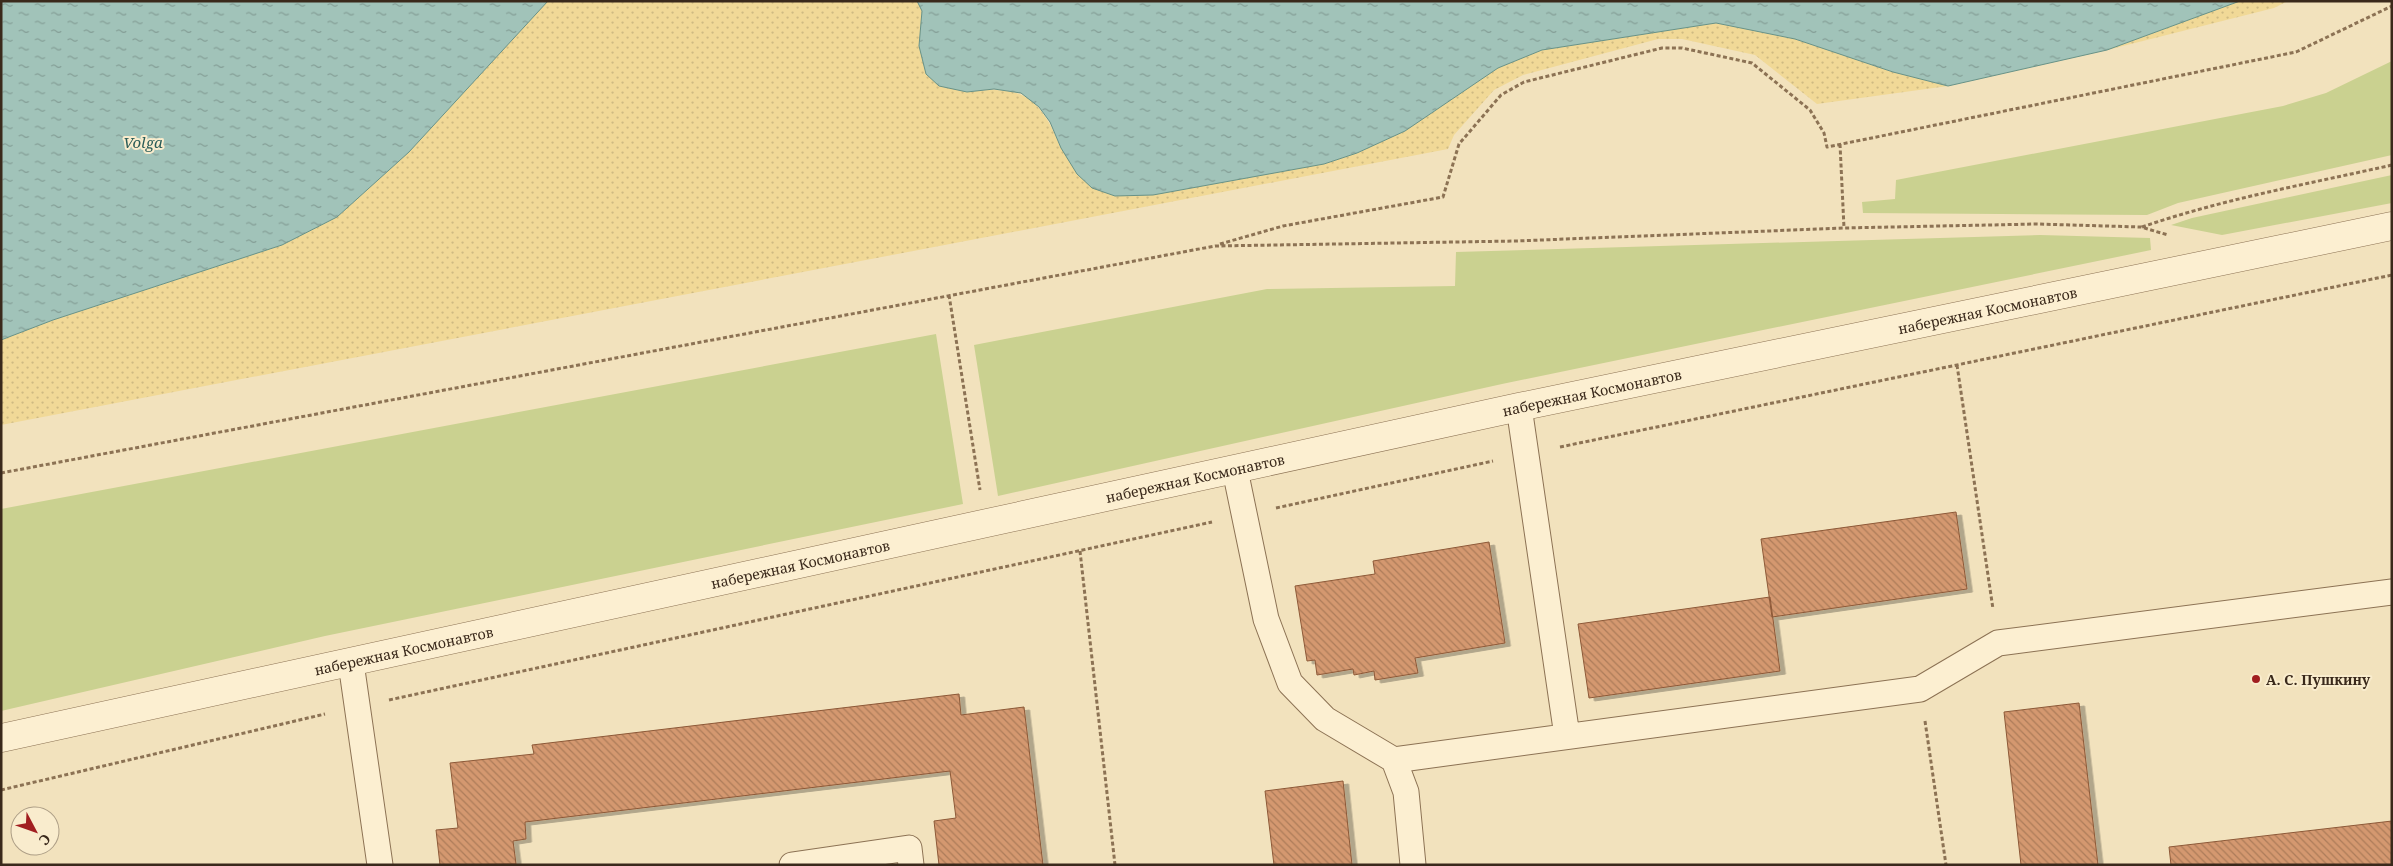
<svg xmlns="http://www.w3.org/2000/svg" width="2393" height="866" font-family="'Noto Serif',serif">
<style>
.green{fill:#cad190}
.sand{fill:url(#sand-dots)}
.water{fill:url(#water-ripples);stroke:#689287}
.building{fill:url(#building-back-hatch);stroke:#8d5938;filter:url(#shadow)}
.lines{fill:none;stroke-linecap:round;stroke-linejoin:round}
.lane-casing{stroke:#8c7254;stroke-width:27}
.street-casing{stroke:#8c7254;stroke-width:29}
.path{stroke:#8c7254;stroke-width:3;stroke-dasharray:4 2.5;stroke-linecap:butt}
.lane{stroke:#fcefd1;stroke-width:25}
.street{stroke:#fcefd1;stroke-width:28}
.poi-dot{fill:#a11e20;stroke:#f9eccd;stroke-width:2}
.labels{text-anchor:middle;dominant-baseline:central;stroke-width:4;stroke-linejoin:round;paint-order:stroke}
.street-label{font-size:14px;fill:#3a291b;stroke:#f9eccd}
.poi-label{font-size:14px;font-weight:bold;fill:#3a291b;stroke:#f9eccd;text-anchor:start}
.water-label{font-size:15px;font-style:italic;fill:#285b57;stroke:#f9eccd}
</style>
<defs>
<pattern id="sand-dots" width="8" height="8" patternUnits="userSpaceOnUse" patternTransform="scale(1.25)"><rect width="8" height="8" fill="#f1d997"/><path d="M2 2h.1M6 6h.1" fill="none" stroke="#cfba82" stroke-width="1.8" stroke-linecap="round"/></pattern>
<pattern id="water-ripples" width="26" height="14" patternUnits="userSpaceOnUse" patternTransform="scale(1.25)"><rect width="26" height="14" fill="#a1c3b9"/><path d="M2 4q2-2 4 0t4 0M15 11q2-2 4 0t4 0" fill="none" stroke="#849e96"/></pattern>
<pattern id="building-back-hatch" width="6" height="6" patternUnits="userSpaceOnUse" patternTransform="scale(1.25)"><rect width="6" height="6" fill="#d4986f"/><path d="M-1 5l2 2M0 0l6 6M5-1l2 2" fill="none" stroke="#ad7c5a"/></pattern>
<filter id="shadow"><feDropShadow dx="5.5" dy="3" stdDeviation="0" flood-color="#0004"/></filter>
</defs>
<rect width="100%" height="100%" fill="#f2e2bd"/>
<path class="green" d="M2392 61V155L2178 203 2147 215 1863 213 1862 202 1895 199 1896 180 2283 106 2326 93Z
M2392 175V203L2222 235 2171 225 2192 218Z
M2040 235 2150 238 2151 250 1502 384 998 496 974 345 1267 289 1455 286 1456 252Z
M936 334 963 504 325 636 1 711V509Z"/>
<path class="sand" d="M548 1H917L922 11 919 46 967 92C1024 85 1039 96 1061 148L1324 164 1357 153 1405 131 1498 68 1542 50 1716 23 1795 39 1893 72 1948 86 1817 104 1755 55 1682 39H1658L1523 75 1494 90 1454 135 1448 149 1 425V340L53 320 282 245 337 217 409 152Z
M2240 1H2288L2274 8 2107 50Z"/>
<path class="water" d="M1 1H548L409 152 337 217 282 245 53 320 1 340Z
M917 1H2240L2107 50 1948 86 1893 72 1795 39 1716 23 1542 50 1498 68 1405 131 1357 153 1324 164 1153 195 1115 196 1092 188 1077 174 1061 148 1050 122 1039 107 1021 93 994 89 967 92 939 86 926 74 919 46 922 11Z"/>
<path class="building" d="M1956 512 1967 589 1772 617 1761 539Z
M1489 542 1505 643 1415 658 1418 673 1375 680 1374 671 1354 675 1353 669 1317 675 1315 660 1307 661 1295 586 1375 574 1373 561Z
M1770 597 1780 671 1589 698 1578 624Z
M959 694 961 715 1024 707 1043 865H939L934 821 956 818 950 771 525 822 526 839 513 841 516 864 440 865 436 830 458 828 450 763 534 754 532 745Z
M2079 703 2098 865H2021L2004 712Z
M1343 781 1352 865H1274L1265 791Z
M2392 821V865H2171L2169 847Z"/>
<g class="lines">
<defs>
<path id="lane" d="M1519 407 1567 736
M1235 470 1266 619 1290 683 1325 719 1394 760 1406 792 1413 865
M351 663 380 865
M1394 760 1920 689 1998 643 2392 592
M792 865 909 848 911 865"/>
<g id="street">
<path id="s1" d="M1 738 1519 407 2392 226"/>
</g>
</defs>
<use href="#lane" class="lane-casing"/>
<use href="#street" class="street-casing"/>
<path class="path" d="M1840 144 1844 228
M2142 227C2223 199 2308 184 2392 165
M1220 244 1283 226 1443 197 1459 144 1501 95 1524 82 1662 48H1682L1752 63 1810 110 1824 133 1827 147 2296 52 2392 6
M949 295 980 490
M1957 365 1993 609
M1560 447 2392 275
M1 473 1215 246 1516 241 1844 228 2037 224 2141 227 2168 235
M1276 508 1493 461
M1080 551 1115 865
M389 700 1212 522
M1925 721 1946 865
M1 790 325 714"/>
<use href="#lane" class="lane"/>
<use href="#street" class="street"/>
</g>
<circle class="poi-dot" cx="2256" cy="679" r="5"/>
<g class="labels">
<g class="street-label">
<text stroke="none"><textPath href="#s1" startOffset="2032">набережная Космонавтов</textPath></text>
<text stroke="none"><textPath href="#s1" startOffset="1628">набережная Космонавтов</textPath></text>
<text stroke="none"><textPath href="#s1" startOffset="1222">набережная Космонавтов</textPath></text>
<text stroke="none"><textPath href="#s1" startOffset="818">набережная Космонавтов</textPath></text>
<text stroke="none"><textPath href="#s1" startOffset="412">набережная Космонавтов</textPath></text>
</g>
<g class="poi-label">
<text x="2266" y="679">А. С. Пушкину</text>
</g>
<g class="water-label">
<text x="143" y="142">Volga</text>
</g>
</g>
<rect width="2393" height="866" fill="none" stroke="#3a291b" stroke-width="5"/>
<g transform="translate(35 831) rotate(131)"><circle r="24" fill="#f9eccd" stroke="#ad9e86"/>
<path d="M0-4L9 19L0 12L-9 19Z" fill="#a11e20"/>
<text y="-8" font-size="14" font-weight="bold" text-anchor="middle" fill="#3a291b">С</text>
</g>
</svg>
